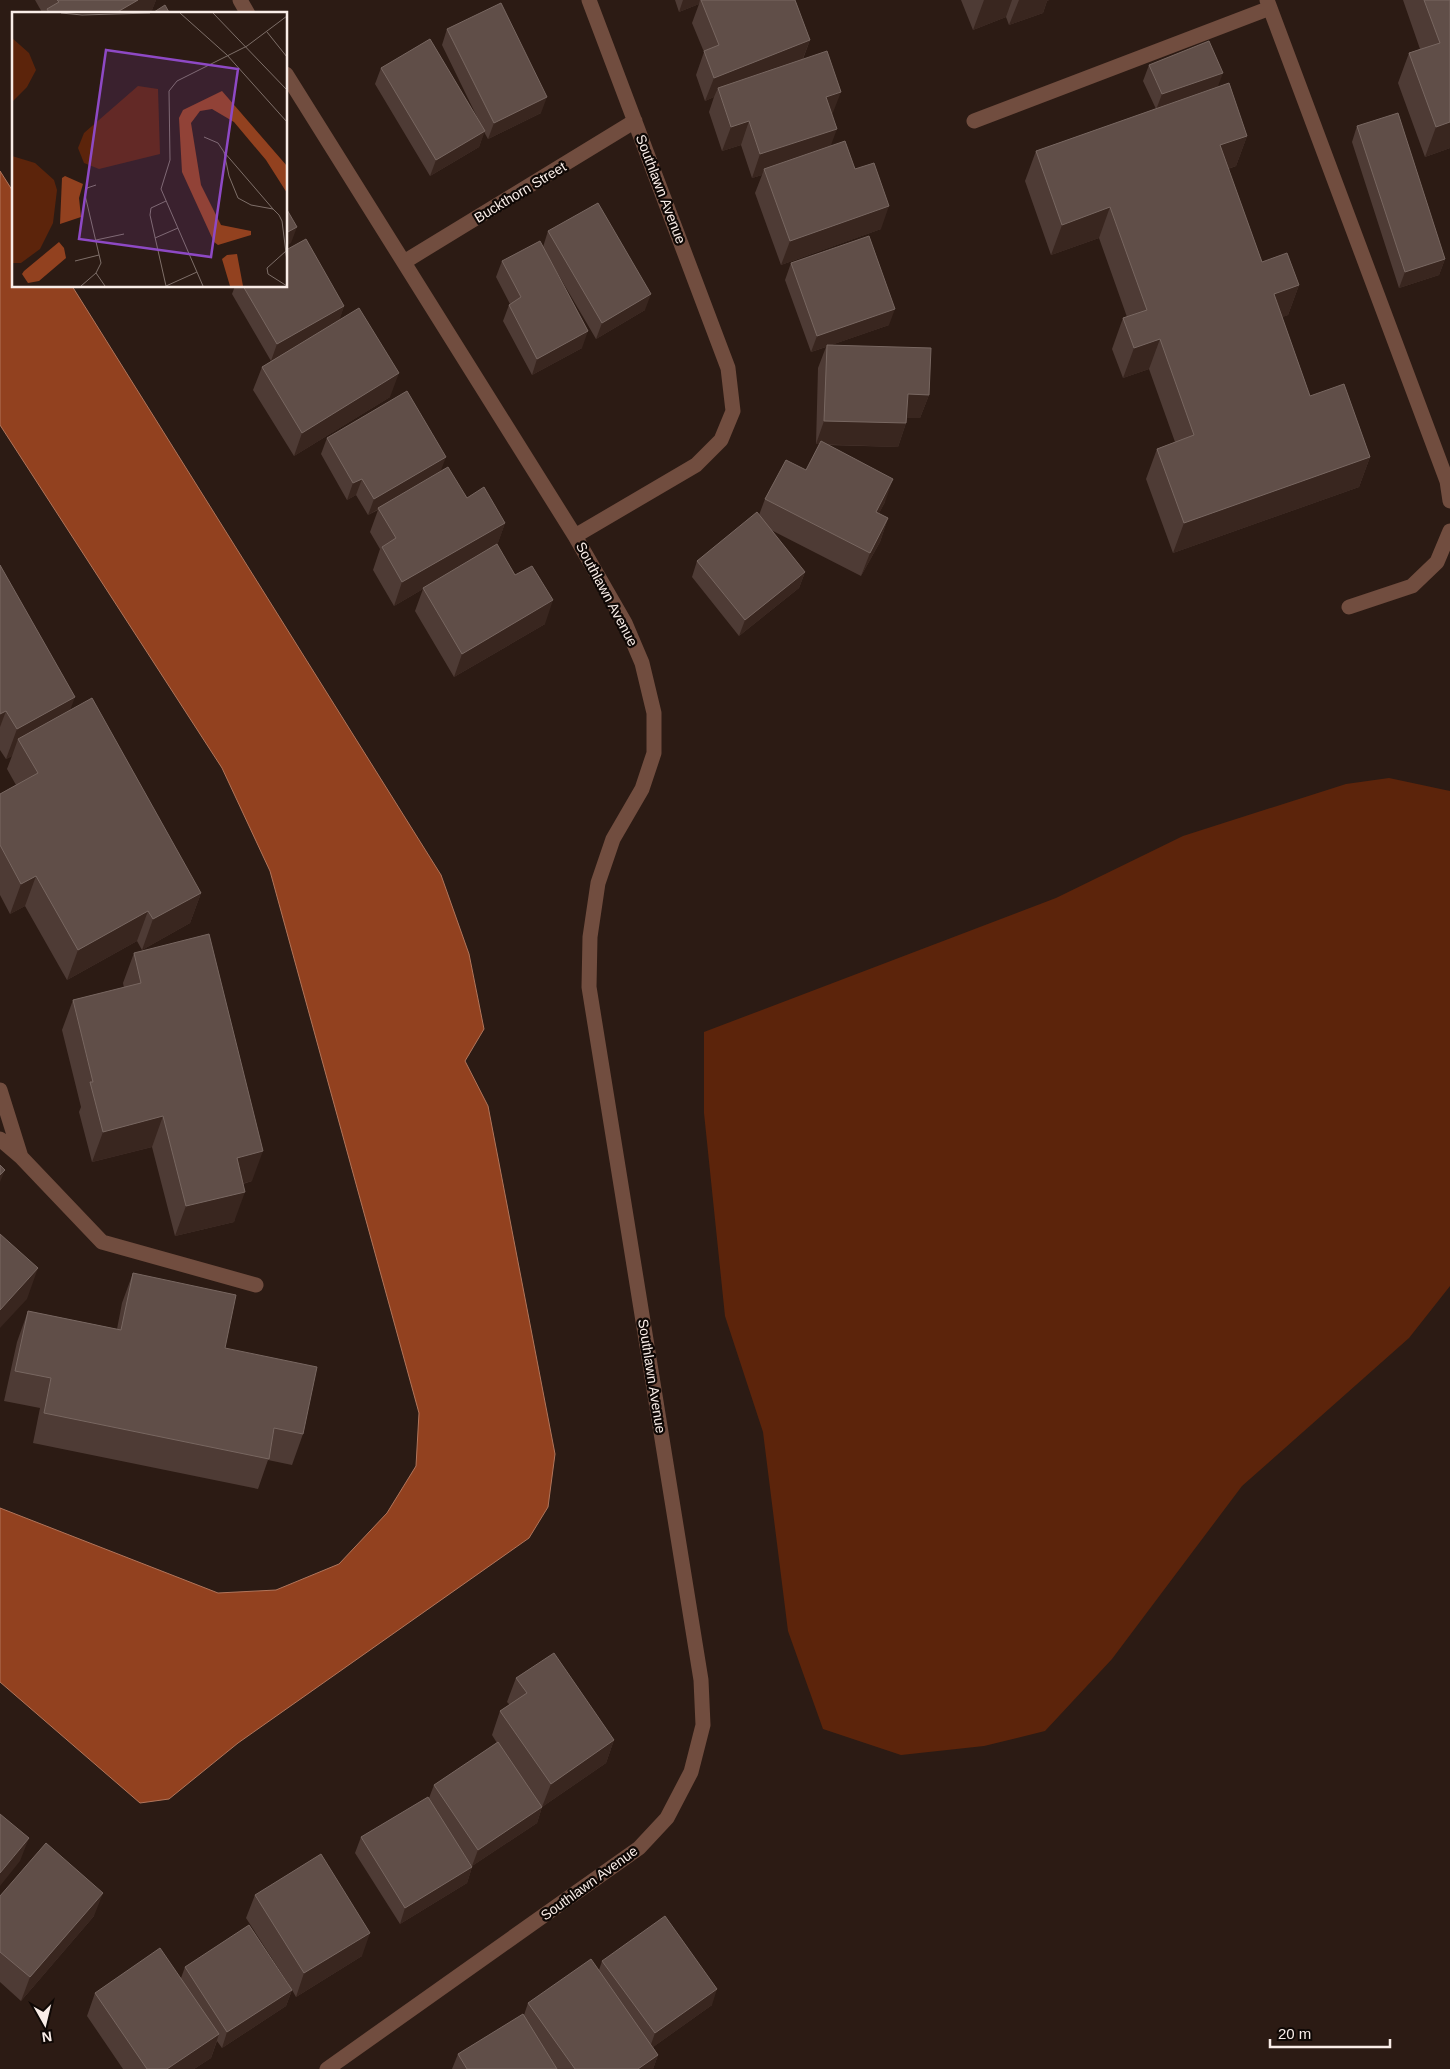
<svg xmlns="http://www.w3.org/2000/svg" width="1450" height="2069" font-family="Arial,sans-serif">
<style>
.green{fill:#5c240b}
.water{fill:#92411f;stroke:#b1755b}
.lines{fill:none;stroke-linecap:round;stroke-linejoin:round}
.lane{stroke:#714d3f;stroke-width:15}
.street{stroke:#714d3f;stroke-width:15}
.wall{fill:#4e3b35}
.shaded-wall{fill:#39261f}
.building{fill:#604e48;stroke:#786761}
.labels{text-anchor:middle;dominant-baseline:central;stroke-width:4.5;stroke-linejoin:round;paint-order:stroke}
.street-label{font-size:14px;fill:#f9ede8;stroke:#0f0805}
.inset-road{fill:none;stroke:#7e6f69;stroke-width:1}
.view{fill:#8e49c5;fill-opacity:0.15;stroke:#8e49c5;stroke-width:2.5}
.inset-edge{fill:none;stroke:#f9ede8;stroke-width:2.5}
</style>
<rect width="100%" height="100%" fill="#2c1b14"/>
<path class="green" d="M1389 778 1450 791V1286L1409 1338 1242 1486 1112 1659 1045 1731 984 1746 901 1755 823 1729 788 1631 763 1432 725 1316 704 1113V1032L1056 898 1183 836 1346 784Z"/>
<path class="water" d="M0 171 14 193V286H72L441 875 469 954 484 1029 465 1061 488 1106 555 1454 548 1507 529 1538 238 1743 169 1799 140 1803 0 1682V1508L218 1593 276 1590 339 1564 387 1513 416 1466 419 1413 270 871 222 768 0 425Z"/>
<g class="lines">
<path class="lane" d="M1267 0 1447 481 1450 501
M974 121 1270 8
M1349 607 1412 586 1437 562 1450 531
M0 1090 21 1157 0 1139
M21 1157 102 1242 256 1285"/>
<path class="street" d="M240 0 248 14
M286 74 575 536 625 623 642 663 654 713V753L642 789 613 839 598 883 590 937 589 987 701 1680 703 1725 691 1772 667 1818 639 1848 327 2069
M404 262 635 121
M575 536 696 465 721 440 733 411 728 368 589 0"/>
</g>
<path class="wall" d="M35 0H156L152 10 146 14H43Z
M675 0H795L810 40 803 59 832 115 831 146 855 169 881 229 781 265 755 193 762 175 752 178 741 145 722 151 709 112 714 97 705 101 696 75 704 52 692 23 699 4 679 12Z
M961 0H1049L1047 1 1043 13 1009 25 1006 17 973 30Z
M1403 0H1450V148L1425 157 1398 83 1409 53 1420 49Z
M447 29 541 113 488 139 484 132 479 147 430 176 375 84 381 68 479 121 442 45Z
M1149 65 1218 87 1247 136 1236 166 1228 169 1262 262 1299 285 1288 315 1282 317 1310 396 1370 457 1359 487 1173 553 1146 479 1157 449 1175 442 1149 369 1123 378 1112 349 1123 318 1127 317 1099 238 1051 255 1025 181 1036 151 1156 109 1143 81Z
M1357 126 1445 259 1439 275 1399 288 1352 142Z
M548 231 645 310 596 339 548 257 582 348 532 375 503 321 509 305 510 304 496 277 502 261 543 247Z
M791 263 889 325 831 345 929 395 920 418H907L906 423 898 447 828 445 885 502 879 513 888 518 880 542 861 576 771 530 805 572 799 588 739 636 692 577 697 561 759 515 765 499 806 470 820 444H816L818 368 826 347 811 352 785 280Z
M235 286H286L344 306 339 320 390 397 294 456 253 390 262 367 295 346 271 361 232 294Z
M327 438 441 472 467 498 505 523 497 545 545 624 454 677 415 611 423 589 394 606 373 570 380 549 370 532 378 510 368 515 356 495 347 500 321 454Z
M0 565 70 710 201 893 190 923 142 950 137 941 67 980 25 906 10 914 0 895V794L16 785 7 769 12 756 6 759 0 750Z
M134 953 252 1181 243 1184 234 1222 175 1236 152 1147 92 1162 79 1112 81 1107 62 1030 73 1000 124 988 123 983Z
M133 1273 225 1348 303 1434 292 1465 268 1460 258 1489 33 1443 40 1408 4 1401 17 1342 28 1311 117 1329 122 1303Z
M516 1678 614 1740 606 1763 542 1807 537 1823 472 1866 461 1850 472 1867 467 1883 400 1924 355 1853 361 1837 429 1798 434 1785 497 1743 492 1735 500 1711 510 1705 507 1702Z
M255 1895 362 1956 296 1997 292 1990 286 2006 222 2048 217 2041 211 2058 194 2069H123L87 2016 95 1993 181 1978 185 1967 289 1985 246 1918Z
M0 1896 94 1916 21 2001 0 1982Z
M602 1961 712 2005 653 2047 658 2055 653 2069H452L458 2054 524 2015 528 2003 599 1970Z"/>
<path class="shaded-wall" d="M138 0H156L152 10 146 14H114Z
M683 0H700L699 4 679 12Z
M984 0H1012L1006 17 973 30Z
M1019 0H1049L1047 1 1043 13 1009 25Z
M810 40 801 63 718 88 714 97 705 101 714 78Z
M1223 73 1217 89 1156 110 1162 94Z
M841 92 832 115 817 121 826 97Z
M547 97 541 113 488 139 494 123Z
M749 121 741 145 722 151 731 127Z
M1450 122V148L1425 157 1436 127Z
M837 129 828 153 764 169 762 175 752 178 760 154Z
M485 131 479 147 430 176 436 160Z
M1247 136 1236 166 1209 175 1220 145Z
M889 206 881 229 781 265 790 241Z
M1110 207 1099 238 1051 255 1062 225Z
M297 227 291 243 286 246V233Z
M1445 259 1439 275 1399 288 1405 272Z
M1299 285 1288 315 1263 324 1274 294Z
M651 294 645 310 596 339 602 323Z
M344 306 339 322 271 361 277 344Z
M895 309 889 325 811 352 817 336Z
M588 331 582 348 532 375 537 359Z
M1160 339 1149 369 1123 378 1134 348Z
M399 373 390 397 294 456 302 433Z
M908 394 929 395 920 418H900Z
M824 421 906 423 898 447 816 444Z
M446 457 440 473 368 515 374 499Z
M1370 457 1359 487 1173 553 1184 523Z
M362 479 356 495 347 500 353 483Z
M893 479 885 502 868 535 876 512Z
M888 518 880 542 861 576 870 553Z
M505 523 497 546 423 588V589L394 606 402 582Z
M805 572 799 588 739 636 745 620Z
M553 600 545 624 454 677 462 654Z
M75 697 64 727 18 739 12 756 6 759 17 729Z
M6 711 0 727V714Z
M36 876 25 906 10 914 21 884Z
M201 893 190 923 142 950 153 919Z
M148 911 137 941 67 980 78 950Z
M163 1116 152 1147 92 1162 103 1132Z
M263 1151 252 1181 226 1188 237 1158Z
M5 1170 0 1182V1175Z
M245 1192 234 1222 175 1236 186 1206Z
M38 1268 27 1299 0 1328V1310Z
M614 1740 606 1763 542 1807 537 1823 472 1866 478 1850 542 1807 551 1784Z
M29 1838 20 1861 0 1886V1873Z
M472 1867 467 1883 400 1924 405 1908Z
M103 1893 94 1916 21 2001 30 1977Z
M370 1933 362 1956 296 1997 304 1973Z
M717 1989 712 2005 649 2050 655 2033Z
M292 1990 286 2006 222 2048 227 2032Z
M219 2034 211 2058 194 2069H167Z
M658 2055 653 2069H638Z"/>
<path class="building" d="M57 0H138L114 14H50L47 9 59 2Z
M701 0H795L810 40 714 78 704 51 719 45Z
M1424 0H1450V122L1436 127 1409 53 1440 43Z
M501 3 547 97 494 123 447 29Z
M165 5 170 14H151Z
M430 39 485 131 436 160 381 68Z
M1209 41 1223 73 1162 94 1149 65Z
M827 51 841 92 826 97 837 129 760 154 749 121 731 127 718 88Z
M1229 83 1247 136 1220 145 1262 262 1287 253 1299 285 1274 294 1310 396 1344 384 1370 457 1184 523 1157 449 1194 435 1160 339 1134 348 1123 318 1147 310 1110 207 1062 225 1036 151Z
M1398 113 1445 259 1405 272 1357 126Z
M845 141 855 169 874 163 889 206 790 241 764 169Z
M598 203 651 294 602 323 548 231Z
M286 208 297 227 286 233Z
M869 236 895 309 817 336 791 263Z
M306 239 344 306 277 344 243 286H286V250Z
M540 241 588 331 537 359 509 305 521 297 502 261Z
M359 308 399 373 302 433 262 367Z
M827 345 931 348 929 395 908 394 906 423 824 421Z
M407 391 446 457 374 499 362 479 353 483 327 438Z
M821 441 893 479 876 512 888 518 870 553 765 499 786 460 806 470Z
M448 467 467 498 484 487 505 523 402 582 382 547 396 538 378 508Z
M757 512 805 572 745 620 697 561Z
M497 544 515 575 532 566 553 600 462 654 423 588Z
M0 565 75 697 17 729 6 711 0 714Z
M92 698 201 893 153 919 148 911 78 950 36 876 21 884 0 845V794L38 773 18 739Z
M209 934 263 1151 237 1158 245 1192 186 1206 163 1116 103 1132 90 1082H93L73 1000 141 983 134 953Z
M0 1165 5 1170 0 1175Z
M0 1234 38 1268 0 1310Z
M133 1273 236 1295 225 1348 317 1367 303 1434 274 1428 269 1459 44 1413 51 1378 15 1371 28 1311 121 1330Z
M554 1653 614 1740 551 1784 500 1711 527 1693 516 1678Z
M498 1742 542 1807 478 1850 434 1785Z
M428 1797 472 1867 405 1908 361 1837Z
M0 1814 29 1838 0 1873Z
M46 1843 103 1893 30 1977 0 1952V1896Z
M321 1854 370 1933 304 1973 255 1895Z
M665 1916 717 1989 655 2033 602 1961Z
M249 1925 292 1990 227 2032 185 1967Z
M160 1948 219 2034 167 2069H147L95 1993Z
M591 1959 658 2055 638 2069H575L528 2003Z
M523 2014 557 2069H467L458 2054Z"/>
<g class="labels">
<g class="street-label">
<text transform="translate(661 189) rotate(69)">Southlawn Avenue</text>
<text transform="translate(520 192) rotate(-31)">Buckthorn Street</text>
<text transform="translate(607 594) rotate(62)">Southlawn Avenue</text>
<text transform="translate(652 1376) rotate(81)">Southlawn Avenue</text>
<text transform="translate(589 1883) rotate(-36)">Southlawn Avenue</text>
</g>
</g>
<g transform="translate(12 12)">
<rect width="275" height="275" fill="#2c1b14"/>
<path d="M0 26 17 41 24 58 15 75 0 90ZM126 74 146 77 148 142 87 157 72 151 66 136 72 121ZM0 144 23 151 42 168 45 178 41 211 28 237 9 251H0Z" fill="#5c240b"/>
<path d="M210 79 275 154V181L254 148 222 110 200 97 188 99 179 111 189 173 209 213 239 219V223L206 233 202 230 170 160 167 106 171 98ZM53 164 71 172 67 186 69 205 48 212 50 166ZM47 230 52 236 54 246 27 269 16 271 10 262 12 259ZM225 242 231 274H218L210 247 215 243Z" fill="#92411f"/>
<path class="inset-road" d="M49 1 70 3 138 1M168 1 215 43 275 110M201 1 275 78M255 20 275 45M192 125 206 131 212 140M154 189 139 196 138 203 154 274M261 197 239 193 226 186 217 164 212 140 261 197 267 203 270 209 275 249M143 226 166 216M84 228 112 222M274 239 255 256 256 262 275 274M63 249 87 243M84 261 93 274M69 274 84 261 89 251 73 183 75 176 84 173M154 274 185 260M191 274 149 177 158 148 157 79 165 69 235 34 275 4"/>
<path class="view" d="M94 38 226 57 199 245 67 227Z"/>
<rect width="275" height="275" class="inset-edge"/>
</g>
<g transform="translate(45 2024) rotate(172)" stroke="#0f0805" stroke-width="4" paint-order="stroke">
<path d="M0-4L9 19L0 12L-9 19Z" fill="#f9ede8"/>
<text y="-8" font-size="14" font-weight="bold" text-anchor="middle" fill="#f9ede8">N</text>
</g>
<path d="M1270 2039v8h120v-8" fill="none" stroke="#f9ede8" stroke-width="2.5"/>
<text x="1278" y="2039" font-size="15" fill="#f9ede8" stroke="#0f0805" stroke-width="4" paint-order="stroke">20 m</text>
</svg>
